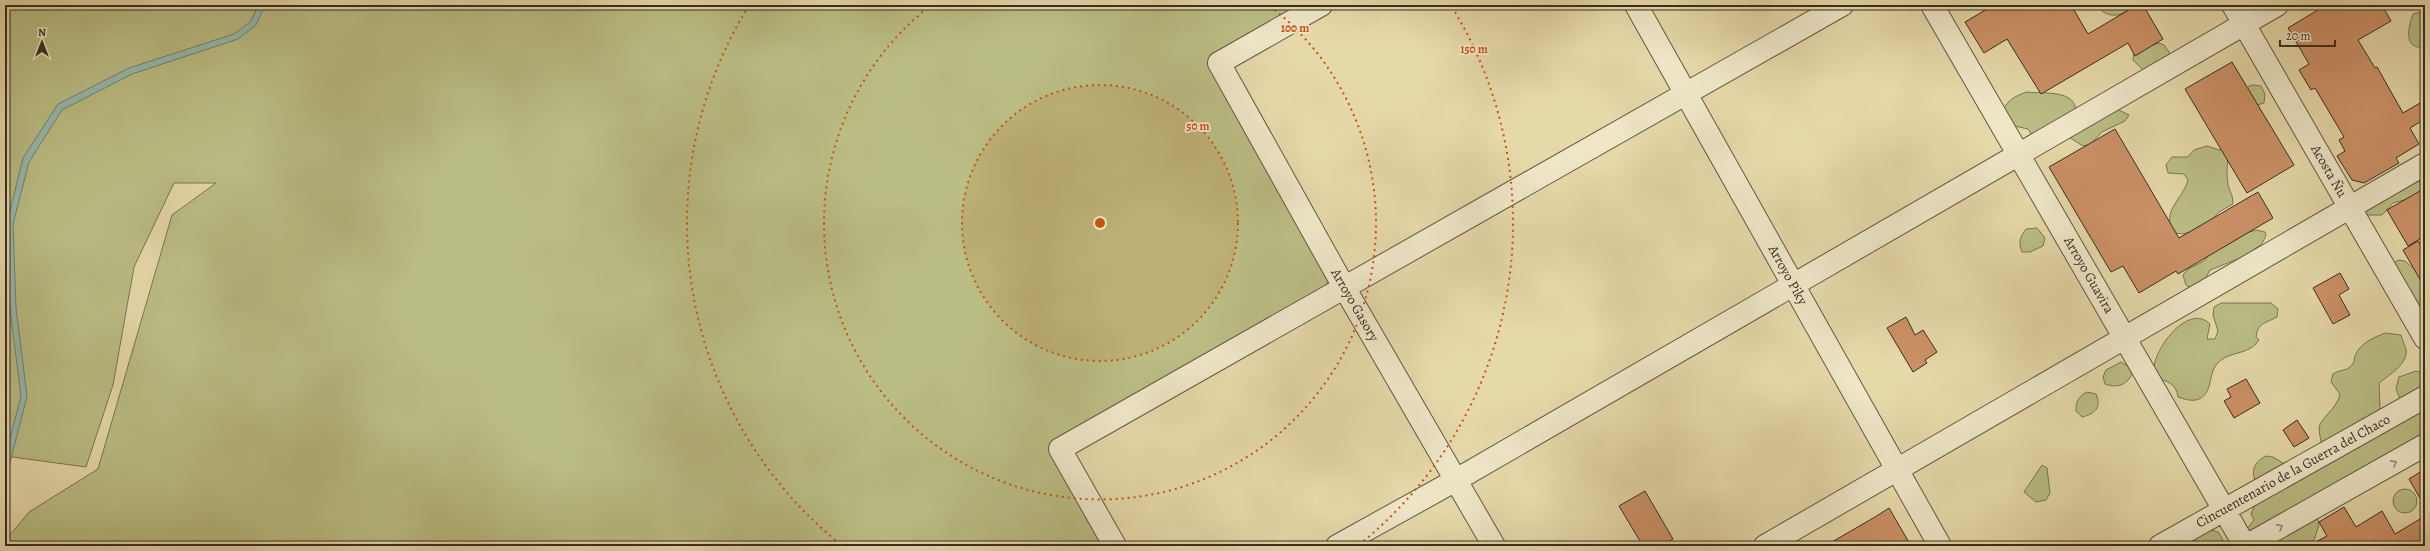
<svg xmlns="http://www.w3.org/2000/svg" width="2430" height="551" font-family="Alegreya,serif">
<style>
.green{fill:#babd84;stroke:#797554}
.water{fill:#96b9ac;stroke:#708175}
.building{fill:#cb9166;stroke:#382d23}
.lines{fill:none;stroke-linecap:round;stroke-linejoin:round}
.street-casing{stroke:#635844;stroke-width:24}
.street{stroke:#eee6c7;stroke-width:22}
.oneway{stroke:#938a75}
.ring{fill:none;stroke:#ce520f;stroke-width:2;stroke-dasharray:2 4}
.labels{text-anchor:middle;dominant-baseline:central;stroke-width:3.5;stroke-linejoin:round;paint-order:stroke}
.street-label{font-size:14px;fill:#382d23;stroke:#eee6c7}
.centre{fill:#ce520f;stroke:#eee6c7;stroke-width:2}
.ring-label{font-size:12px;text-anchor:middle;font-weight:bold;fill:#ce520f;stroke:#eee6c7;stroke-width:3.5;stroke-linejoin:round;paint-order:stroke}
</style>
<rect width="100%" height="100%" fill="#e5d8a9"/>
<filter id="stains"><feTurbulence type="fractalNoise" baseFrequency=".005" numOctaves="4"/><feColorMatrix values="0 0 0 0 .2 0 0 0 0 .09 0 0 0 0 .02 0 0 0 .5 -.17"/></filter>
<radialGradient id="worn" r=".72"><stop offset=".6" stop-color="#630" stop-opacity="0"/><stop offset="1" stop-color="#630" stop-opacity=".3"/></radialGradient>
<path class="green" d="M5 5H1300L1219 52 1329 279 1325 287 1060 437 1103 546H5V541L29 512 98 469 172 215 216 183H174L134 267 113 385 86 467 5 456Z
M2097 5H2132C2124 18 2105 19 2097 5Z
M2421 12H2425V47C2403 50 2408 28 2413 14Z
M2159 43 2164 45 2171 55 2143 70 2133 60 2134 51Z
M2253 85 2261 86 2265 94 2264 103 2257 105 2246 90 2249 86Z
M2027 92C2044 94 2077 89 2076 113L2113 107 2129 115 2125 121 2102 132 2091 144 2083 146 2064 134 2033 137 2028 129 2006 124C1998 106 2011 97 2027 92Z
M2207 146 2223 151 2228 158C2227 168 2226 178 2229 188 2231 194 2233 196 2233 204L2219 212 2205 227 2183 234 2175 233C2159 212 2183 200 2188 180L2184 174 2168 173 2166 165 2172 157H2188L2194 150Z
M2418 181 2421 182V193L2415 197 2393 203 2382 215H2365L2363 212Z
M2037 228 2045 238 2043 246 2030 252H2022C2018 242 2020 237 2026 229Z
M2257 230 2265 232 2266 236 2261 245 2254 249 2253 253 2210 270 2201 286 2194 290 2186 285 2183 275 2188 269 2204 261 2212 251 2244 233Z
M2399 260 2405 261 2425 279V324L2391 264Z
M2221 303H2271L2278 309 2277 317C2266 323 2257 323 2256 337L2259 340C2249 356 2229 350 2217 364 2208 374 2213 393 2199 399 2192 402 2184 399 2178 397 2176 383 2167 381 2154 377 2148 355 2187 301 2210 324L2207 339H2215L2218 331 2213 315 2214 307Z
M2385 333 2401 335C2402 340 2405 345 2406 350 2408 364 2388 376 2379 383L2380 407 2376 415 2321 447C2322 440 2319 435 2319 428 2320 418 2338 408 2340 394L2331 382 2333 374C2338 370 2346 371 2350 367 2354 363 2354 361 2355 356 2360 343 2373 338 2385 333Z
M2121 362 2128 366 2132 374C2126 386 2117 388 2105 384L2103 377 2106 370Z
M2416 371 2425 374V402L2400 399 2396 389 2399 377Z
M2087 392 2096 394C2102 407 2095 414 2082 417L2076 411C2076 401 2078 397 2087 392Z
M2425 408V434L2316 512 2319 525 2314 540C2306 546 2264 546 2252 546L2247 529 2254 520 2251 514 2255 504Z
M2266 456 2273 457 2283 463 2282 471 2256 484C2251 471 2253 463 2266 456Z
M2042 465 2047 468 2050 493 2046 500 2036 502 2024 492Z
M2393 501a12 12 0 1 1 24 0a12 12 0 1 1-24 0Z
M2212 530 2218 532 2223 540 2222 546H2180L2207 531Z"/>
<path class="water" d="M258 5H265L256 25 238 39 132 74 62 110 29 162 13 224 16 308 27 396 5 482V458L21 396 10 309 7 223 23 158 58 104 129 68 234 34 251 21Z"/>
<path class="building" d="M1994 5H2071L2088 34 2137 5H2143L2163 39 2135 56 2128 43 2041 94 2007 39 1984 53 1965 22Z
M2326 5H2382L2391 21 2358 40 2375 68 2377 67 2403 113 2425 100V119L2410 128 2419 144 2396 158 2399 163 2364 183 2352 180 2337 156 2345 151 2339 140 2344 137 2315 88 2311 90 2299 70 2309 64 2288 28Z
M2232 62 2294 165 2247 193 2185 89Z
M2115 129 2179 238 2258 192 2273 218 2178 274 2176 271 2139 293 2123 266 2111 272 2049 167Z
M2425 188V236L2408 246 2387 210Z
M2418 241 2425 253V288L2403 250Z
M2340 273 2349 289 2339 295 2350 315 2333 324 2313 288Z
M1906 317 1915 335 1923 330 1937 352 1925 360 1927 363 1913 372 1887 328Z
M2246 379 2260 403 2234 418 2224 401 2231 397 2227 389Z
M2297 420 2309 438 2294 447 2283 430Z
M2425 469V507L2409 479Z
M1645 491 1673 539 1660 546H1643L1619 506Z
M2344 507 2356 527 2382 511 2395 534 2425 516V540L2416 546H2308L2327 536 2319 522Z
M1889 508 1911 546H1825L1875 517Z"/>
<g class="lines">
<defs>
<path id="street" d="M1321 5 1219 63 1344 287 1494 546
M1636 5 1940 546
M1932 5 2245 546
M2233 5 2425 338
M1115 546 1060 449 1842 5
M1337 546 1456 480 2277 5
M1765 546 2425 164
M2160 546 2425 397
M2246 546 2425 445"/>
</defs>
<use href="#street" class="street-casing"/>
<use href="#street" class="street"/>
</g>
<defs><path id="oneway-chevron" d="M-2-3.5L2.5 0L-2 3.5" fill="none" stroke-width="1.6" stroke-linecap="round" stroke-linejoin="round"/></defs>
<g class="oneway">
<use href="#oneway-chevron" transform="translate(2394 463) rotate(-29)"/>
<use href="#oneway-chevron" transform="translate(2280 527) rotate(-29)"/>
</g>
<circle cx="1100" cy="223" r="138" fill="#ce520f" fill-opacity=".12"/>
<g class="ring">
<circle cx="1100" cy="223" r="138"/>
<path d="M1270 6A276 276 0 1 1 930 6"/>
<path d="M840 544A413 413 0 0 1 748 7M1452 7A413 413 0 0 1 1360 544"/>
</g>
<g class="labels">
<g class="street-label">
<text transform="translate(2329 171) rotate(60)">Acosta Ñu</text>
<text transform="translate(1788 275) rotate(61)">Arroyo Piky</text>
<text transform="translate(2089 275) rotate(60)">Arroyo Guavira</text>
<text transform="translate(1355 305) rotate(60)">Arroyo Gasory</text>
<text transform="translate(2293 471) rotate(-29)">Cincuentenario de la Guerra del Chaco</text>
</g>
</g>
<circle cx="1100" cy="223" r="6" class="centre"/>
<g class="ring-label">
<text x="1295" y="32">100 m</text>
<text x="1474" y="53">150 m</text>
<text x="1198" y="130">50 m</text>
</g>
<rect width="2430" height="551" fill="none" stroke="#e5d8a9" stroke-width="20"/>
<rect x="6" y="6" width="2418" height="539" fill="none" stroke="#382d23" stroke-width="2"/>
<rect x="10" y="10" width="2410" height="531" fill="none" stroke="#382d23"/>
<g transform="translate(42 42)" stroke="#eee6c7" stroke-width="3" paint-order="stroke">
<path d="M0-3L7 15L0 10L-7 15Z" fill="#382d23"/>
<text y="-6" font-size="11" font-weight="bold" text-anchor="middle" fill="#382d23">N</text>
</g>
<path d="M2280 40v6h55v-6" fill="none" stroke="#382d23" stroke-width="2"/>
<text x="2286" y="40" font-size="12" fill="#382d23" stroke="#eee6c7" stroke-width="3" paint-order="stroke">20 m</text>
<rect width="100%" height="100%" filter="url(#stains)"/>
<rect width="100%" height="100%" fill="url(#worn)"/>
</svg>
